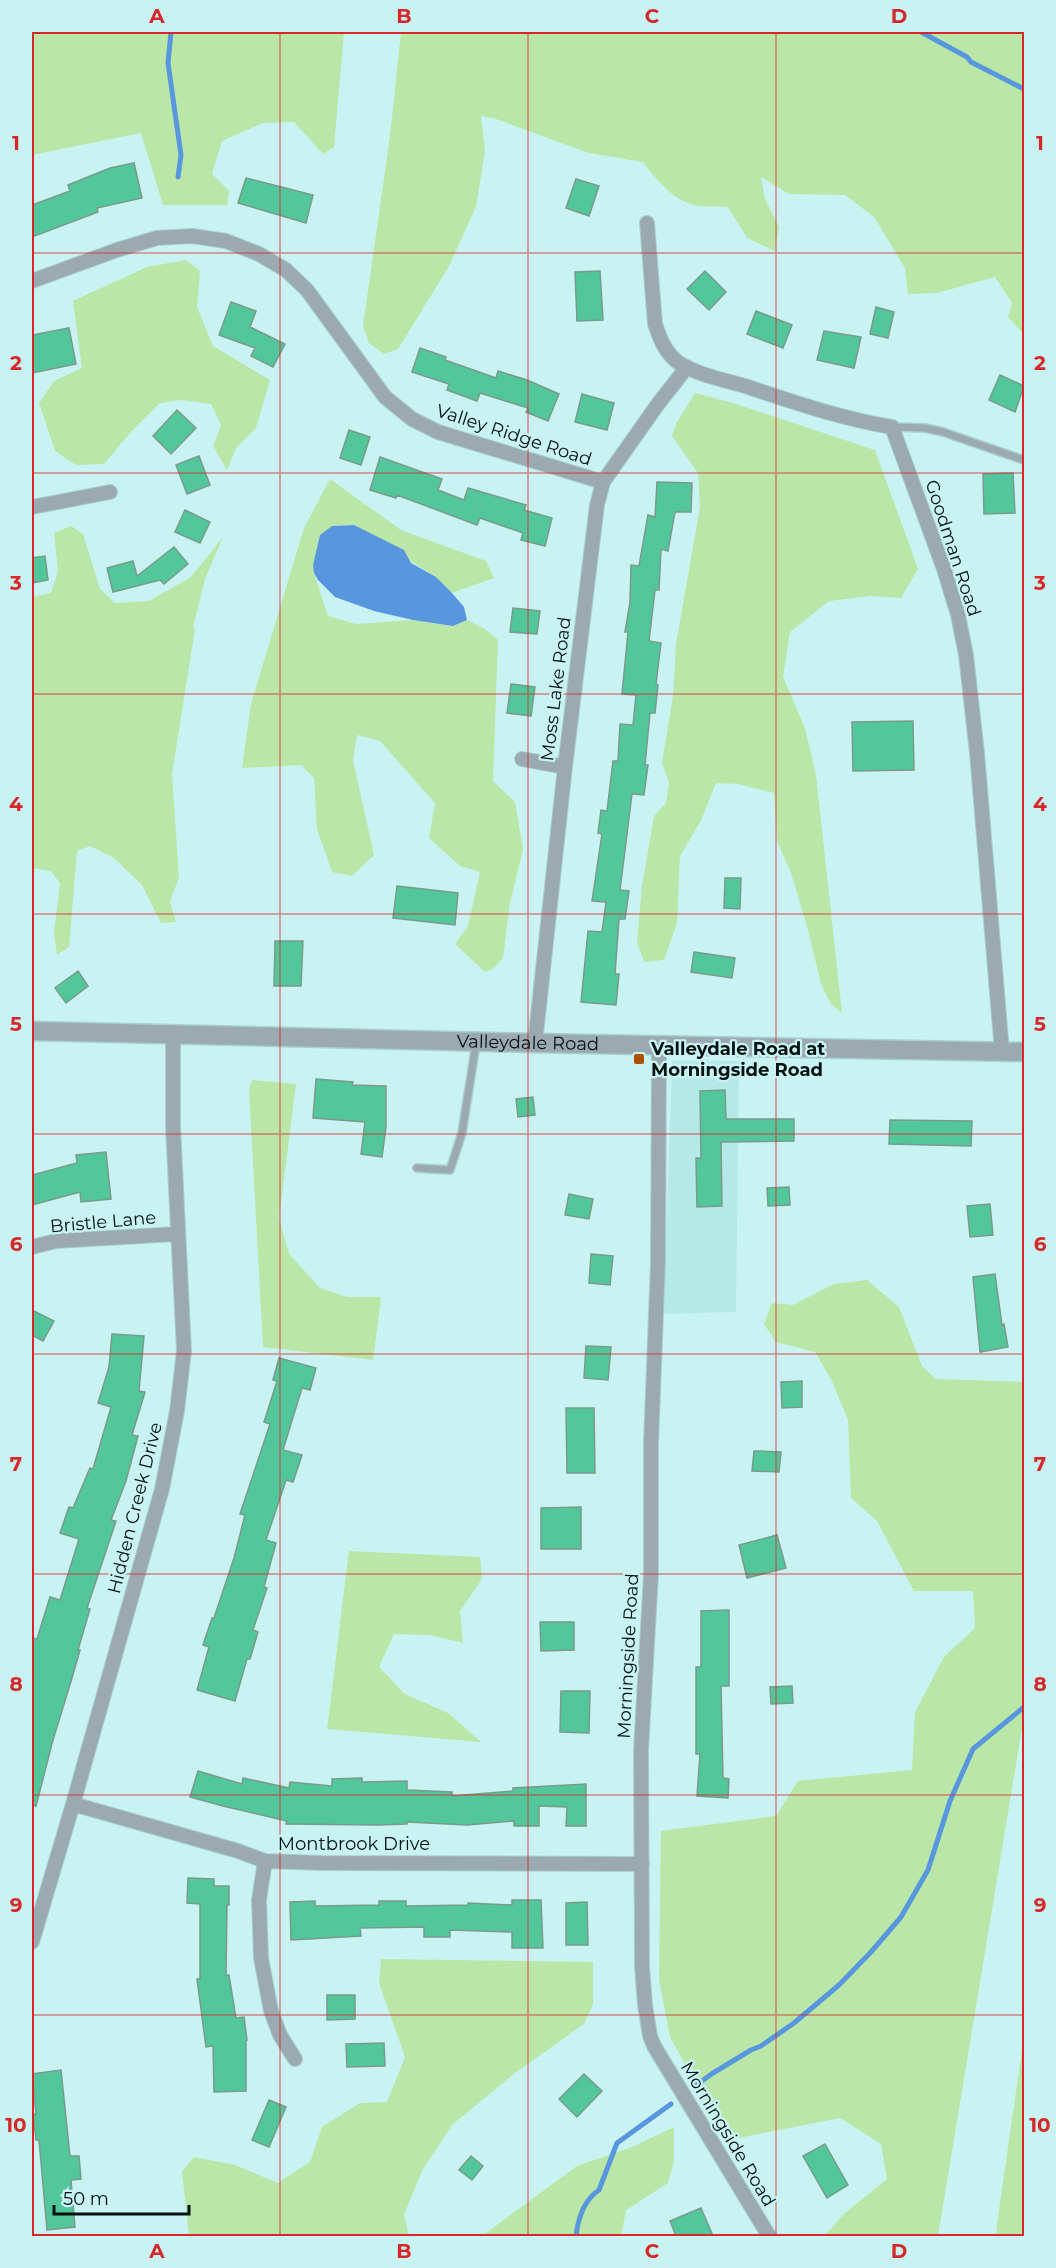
<svg xmlns="http://www.w3.org/2000/svg" width="1056" height="2268" font-family="Montserrat,sans-serif">
<style>
.built{fill:#b4e9e8}
.green{fill:#bae7a7}
.water{fill:#5897dd}
.lines{fill:none;stroke-linecap:round;stroke-linejoin:round}
.stream{stroke:#5897dd;stroke-width:5}
.building{fill:#52c79c;stroke:#799b8b;stroke-width:1.5}
.service-casing{stroke:#a8cfce;stroke-width:10}
.minor-casing{stroke:#a8cfce;stroke-width:16}
.tertiary-casing{stroke:#a8cfce;stroke-width:21}
.service{stroke:#9baab1;stroke-width:7}
.minor{stroke:#9baab1;stroke-width:14}
.tertiary{stroke:#9baab1;stroke-width:18}
.grid{fill:none;stroke:#d62828;stroke-width:1.5;stroke-opacity:0.55}
.poi-dot{fill:#ae5000;stroke:#c8f3f2;stroke-width:2}
.labels{text-anchor:middle;dominant-baseline:central;stroke-width:4.5;stroke-linejoin:round;paint-order:stroke}
.street-label{font-size:18px;fill:#031111;stroke:#c8f3f2}
.poi-label{font-size:18px;font-weight:bold;fill:#031111;stroke:#c8f3f2;text-anchor:start}
.neatline{fill:none;stroke:#d62828;stroke-width:2}
.grid-label{font-size:20px;text-anchor:middle;font-weight:bold;fill:#d62828}
</style>
<rect width="100%" height="100%" fill="#c8f3f2"/>
<path class="built" d="M672 1061H739L736 1312 664 1314Z"/>
<path class="green" d="M32 32H344L334 147 323 154 294 122 263 123 222 141 212 174 229 191 227 205H163L141 133 32 155Z
M401 32H1024V335L1008 317 1012 303 995 277 937 293 908 294 905 268 874 217 845 195 789 194 761 177 765 199 779 227 775 251 747 238 728 207C718 206 708 207 699 206 675 203 656 179 643 162L589 153 496 119 481 116 485 151 476 207 448 268 398 349 384 354 369 343 363 326 390 136Z
M186 260 200 271 197 307 213 346 270 380 256 428 236 448 227 470 213 446 221 425 211 404 181 400 160 403 130 433 104 464 76 465 55 451 39 403 54 381 82 368 73 301 147 267Z
M695 393 733 403 875 450 918 569 901 598 871 596 829 601 790 632 783 677 805 728 816 775 842 1013 831 1004 821 984 807 926 791 873 777 841 774 793 738 784 716 783 701 820 680 856 677 923 664 960 644 962 637 942 642 886 654 816 666 803 669 783 662 763 673 696 676 644 700 507 698 473 672 436 677 422Z
M330 479 401 530 486 561 494 578 452 593 436 577 354 525 332 526 314 573 328 616 356 624 413 620 453 626 467 620 485 629 498 640 493 781 515 802 523 849 510 903 503 958 494 968 485 972 455 944 468 926 480 872 460 866 429 838 435 803 380 741 357 735 353 760 374 855 352 876 332 872 317 829 314 778 301 765 242 768 251 704 304 528Z
M71 526 83 534 100 589 115 603 149 601 191 577 223 537 205 579 193 628 195 629 172 774 179 877 170 902 176 922 161 923 142 885 114 858 90 846 77 851 69 947 57 955 54 933 60 883 51 871 32 868V597L51 593 58 571 54 533Z
M252 1080 296 1084 279 1218 289 1254 320 1288 347 1297H381L373 1360 263 1347 249 1089Z
M867 1280 899 1307 922 1366 936 1379 1024 1382V1716L938 2236H824L845 2213 887 2179 881 2144 840 2118 738 2138 716 2120 670 2037 659 1980 661 1831 776 1816 798 1781 912 1770 915 1712 944 1657 975 1628 973 1591H914L877 1521 851 1498 848 1420 832 1381 815 1352 776 1342 764 1324 772 1303 793 1305 834 1284Z
M349 1551 480 1557 482 1579 460 1611 463 1643 430 1635 394 1634 379 1667 405 1694 448 1713 481 1742 327 1729Z
M381 1959 593 1962V2004L584 2024 515 2073 453 2124 423 2169 404 2214 409 2236H189L182 2172 194 2157 235 2165 278 2183 310 2162 322 2127 360 2103 387 2102 405 2057 379 1983Z
M1024 2036V2236H996L997 2224Z
M674 2127V2161L668 2183 626 2210 621 2236H482L577 2166 632 2147Z"/>
<path class="water" d="M354 525 404 550 411 563 436 577 452 593 464 607 467 620 453 626 413 620 374 611 335 597 318 580 314 573 313 565 320 535 332 526Z"/>
<g class="lines">
<path class="stream" d="M171 32 168 63 181 155 178 177
M921 32 967 57 971 62 1024 89
M695 2086 713 2073 751 2050 761 2046 794 2023 839 1985 871 1952 901 1917 928 1870 950 1801 973 1749 1024 1707
M576 2236C578 2219 584 2200 599 2190L617 2143 671 2104"/>
</g>
<path class="building" d="M134 163 142 198 97 208 98 212 32 237V205L70 191 68 185 110 168Z
M246 178 313 195 306 223 238 203Z
M576 179 599 186 589 216 566 208Z
M600 271 603 320 577 321 575 272Z
M705 271 726 292 709 310 687 289Z
M231 302 256 311 250 327 285 344 273 367 251 356 255 348 219 335Z
M876 307 894 312 888 338 870 334Z
M756 311 792 325 783 348 747 334Z
M69 328 76 364 32 373V335Z
M824 331 861 337 854 368 817 360Z
M420 348 446 357 445 360 496 378 498 371 527 380 559 394 548 421 526 412 528 408 480 393 477 401 447 390 449 384 412 372Z
M1000 375 1024 386 1015 412 989 400Z
M582 394 614 403 607 430 575 422Z
M177 410 196 428 171 454 153 436Z
M349 430 370 437 361 465 340 458Z
M199 456 210 485 187 494 176 465Z
M380 457 442 479 438 490 464 500 468 488 526 505 524 510 552 518 545 546 521 540 523 533 480 518 477 525 397 495 396 498 370 490Z
M1013 473 1015 513 984 514 983 474Z
M657 482 692 483 691 512H675L668 551 661 549 659 590H655L649 641 661 643 656 684 658 685 655 713H650L645 765H648L644 795 632 794 620 890 629 891 625 919H619L615 974H619L616 1005 581 1002 588 931 602 932 606 902 592 901 602 834 598 833 601 810 607 811 613 761H618L620 724 633 725 636 695 622 694 628 632H625L630 602 631 565 639 566 648 515 655 517Z
M185 510 210 522 200 543 175 532Z
M174 547 188 564 164 584 160 580 113 592 107 568 133 561 137 576Z
M45 556 48 580 32 583V558Z
M513 608 540 611 537 634 510 632Z
M511 684 535 687 531 716 507 713Z
M913 721 914 770 853 771 852 722Z
M725 878H741L740 909 724 908Z
M397 886 458 893 455 925 393 918Z
M275 941H303L301 986H274Z
M694 952 735 958 732 978 691 972Z
M78 971 88 986 66 1003 55 988Z
M316 1079 353 1082 352 1085 386 1086V1127L382 1157 361 1154 365 1122 313 1118Z
M725 1090 726 1119H794V1141L721 1142 722 1206 697 1207 696 1158H701L700 1091Z
M533 1097 535 1115 518 1117 516 1099Z
M890 1120 972 1121 971 1146 889 1144Z
M106 1152 111 1199 81 1202 80 1192 32 1205V1175L77 1163 76 1155Z
M789 1187 790 1205 768 1206 767 1188Z
M569 1194 593 1199 589 1219 565 1215Z
M990 1204 993 1235 970 1237 967 1206Z
M591 1254 613 1256 610 1285 589 1283Z
M995 1274 1002 1325 1004 1324 1008 1347 980 1352 973 1277Z
M32 1310 54 1321 43 1341 32 1335Z
M112 1334 144 1336 139 1391 145 1392 132 1435 138 1436 126 1481 111 1520 116 1521 87 1608 90 1609 78 1650H80L72 1678 53 1740 36 1806 32 1805V1638L37 1639 50 1597 60 1600 79 1539 60 1533 69 1507 73 1508 90 1468 93 1469 111 1407 98 1403 109 1367Z
M586 1346 611 1347 608 1380 584 1378Z
M279 1358 316 1368 310 1390 302 1388 283 1450 302 1455 293 1482 286 1480 266 1540 276 1543 264 1587 267 1588 253 1630 258 1632 250 1659H247L235 1701 197 1690 209 1647 203 1645 212 1618H214L234 1558 245 1515 240 1514 270 1424 264 1422 277 1381 273 1380Z
M802 1381V1407L782 1408 781 1382Z
M566 1408H594L595 1473H567Z
M754 1451 781 1452 779 1472 752 1471Z
M581 1507V1549H541V1508Z
M777 1535 786 1568 747 1578 739 1545Z
M729 1610V1686H721L723 1778 729 1779 728 1798 697 1796 700 1754H696V1667H701V1611Z
M540 1622H574V1650L541 1651Z
M792 1686 793 1703 771 1704 770 1687Z
M561 1691H590L589 1733 560 1732Z
M198 1771 242 1784 243 1778 289 1788 290 1782 332 1786V1779L362 1778V1782L407 1781V1790L452 1792V1796L513 1791V1788L586 1784V1826H566L567 1807 539 1806V1826H514V1821L467 1825 407 1822V1824L378 1825 286 1824 287 1821 223 1806 190 1797Z
M188 1878 214 1879V1886H229V1905H227L226 1975H229L236 2018 244 2017 247 2040H246V2091L214 2092 213 2046 206 2047 197 1979H200V1904L187 1903Z
M512 1900H541L543 1948H512V1932L450 1930V1937H424V1927L360 1928 361 1936 291 1940 290 1902 315 1901V1906L379 1905V1901H406V1906L468 1905V1903L512 1905Z
M587 1902 588 1945H566V1903Z
M327 1995H355V2019L327 2020Z
M384 2043 385 2066 347 2067 346 2044Z
M61 2070 70 2156H79L81 2179 71 2180 75 2227 47 2230 39 2140H36L33 2114H36L32 2074Z
M584 2074 602 2091 577 2117 559 2099Z
M269 2100 286 2107 269 2147 252 2140Z
M825 2144 848 2185 827 2198 803 2156Z
M471 2156 483 2166 472 2180 459 2170Z
M701 2208 713 2236H676L670 2221Z"/>
<g class="lines">
<defs>
<path id="service" d="M892 427 925 428 943 432 1024 460
M417 1168 450 1170 462 1133 476 1044"/>
<path id="minor" d="M647 223 655 324C660 339 666 354 679 363 698 375 724 380 745 386 793 402 842 419 892 427L944 569 958 615 966 655 977 753 1002 1052
M32 281 117 250 157 238 192 236 226 241 259 254 286 270 307 290 385 397 412 419 438 432 603 482
M32 507 110 492
M522 759 565 767
M535 1043 565 767 597 505 603 482 658 404 687 367
M659 1045 658 1262 651 1443V1574L641 1750 642 1967 645 2005 650 2036 654 2046 769 2236
M32 1247 56 1241 177 1234
M73 1804 238 1851 265 1861 322 1863 642 1864
M265 1861 259 1900 261 1958 271 2011 280 2035 295 2059
M32 1942 73 1804 162 1489 177 1411 184 1351 173 1126V1034"/>
<g id="tertiary">
<path id="s1" d="M32 1031 535 1043 1024 1052"/>
</g>
</defs>
<use href="#service" class="service-casing"/>
<use href="#minor" class="minor-casing"/>
<use href="#tertiary" class="tertiary-casing"/>
<use href="#service" class="service"/>
<use href="#minor" class="minor"/>
<use href="#tertiary" class="tertiary"/>
</g>
<path class="grid" d="M280 32V2236M528 32V2236M776 32V2236M32 253H1024M32 473H1024M32 694H1024M32 914H1024M32 1134H1024M32 1354H1024M32 1574H1024M32 1795H1024M32 2015H1024"/>
<rect class="poi-dot" x="633" y="1053" width="12" height="12" rx="3"/>
<g class="labels">
<g class="street-label">
<text transform="translate(514 435) rotate(18)">Valley Ridge Road</text>
<text transform="translate(953 548) rotate(72)">Goodman Road</text>
<text transform="translate(556 689) rotate(-83)">Moss Lake Road</text>
<text stroke="none"><textPath href="#s1" startOffset="496">Valleydale Road</textPath></text>
<text transform="translate(103 1222) rotate(-5)">Bristle Lane</text>
<text transform="translate(135 1508) rotate(-76)">Hidden Creek Drive</text>
<text transform="translate(628 1656) rotate(-87)">Morningside Road</text>
<text x="354" y="1844">Montbrook Drive</text>
<text transform="translate(728 2134) rotate(59)">Morningside Road</text>
</g>
<g class="poi-label">
<text x="651" y="1049">Valleydale Road at<tspan x="651" dy="21">Morningside Road</tspan></text>
</g>
</g>
<rect width="1056" height="2268" fill="none" stroke="#c8f3f2" stroke-width="66"/>
<path d="M54 2205v9h135v-9" fill="none" stroke="#031111" stroke-width="3"/>
<text x="63" y="2205" font-size="18" fill="#031111" stroke="#c8f3f2" stroke-width="4.5" paint-order="stroke">50 m</text>
<rect x="33" y="33" width="990" height="2202" class="neatline"/>
<g class="grid-label">
<text x="157" y="23">A</text>
<text x="404" y="23">B</text>
<text x="652" y="23">C</text>
<text x="899" y="23">D</text>
<text x="16" y="150">1</text>
<text x="1040" y="150">1</text>
<text x="16" y="370">2</text>
<text x="1040" y="370">2</text>
<text x="16" y="590">3</text>
<text x="1040" y="590">3</text>
<text x="16" y="811">4</text>
<text x="1040" y="811">4</text>
<text x="16" y="1031">5</text>
<text x="1040" y="1031">5</text>
<text x="16" y="1251">6</text>
<text x="1040" y="1251">6</text>
<text x="16" y="1471">7</text>
<text x="1040" y="1471">7</text>
<text x="16" y="1691">8</text>
<text x="1040" y="1691">8</text>
<text x="16" y="1912">9</text>
<text x="1040" y="1912">9</text>
<text x="16" y="2132">10</text>
<text x="1040" y="2132">10</text>
<text x="157" y="2258">A</text>
<text x="404" y="2258">B</text>
<text x="652" y="2258">C</text>
<text x="899" y="2258">D</text>
</g>
</svg>
